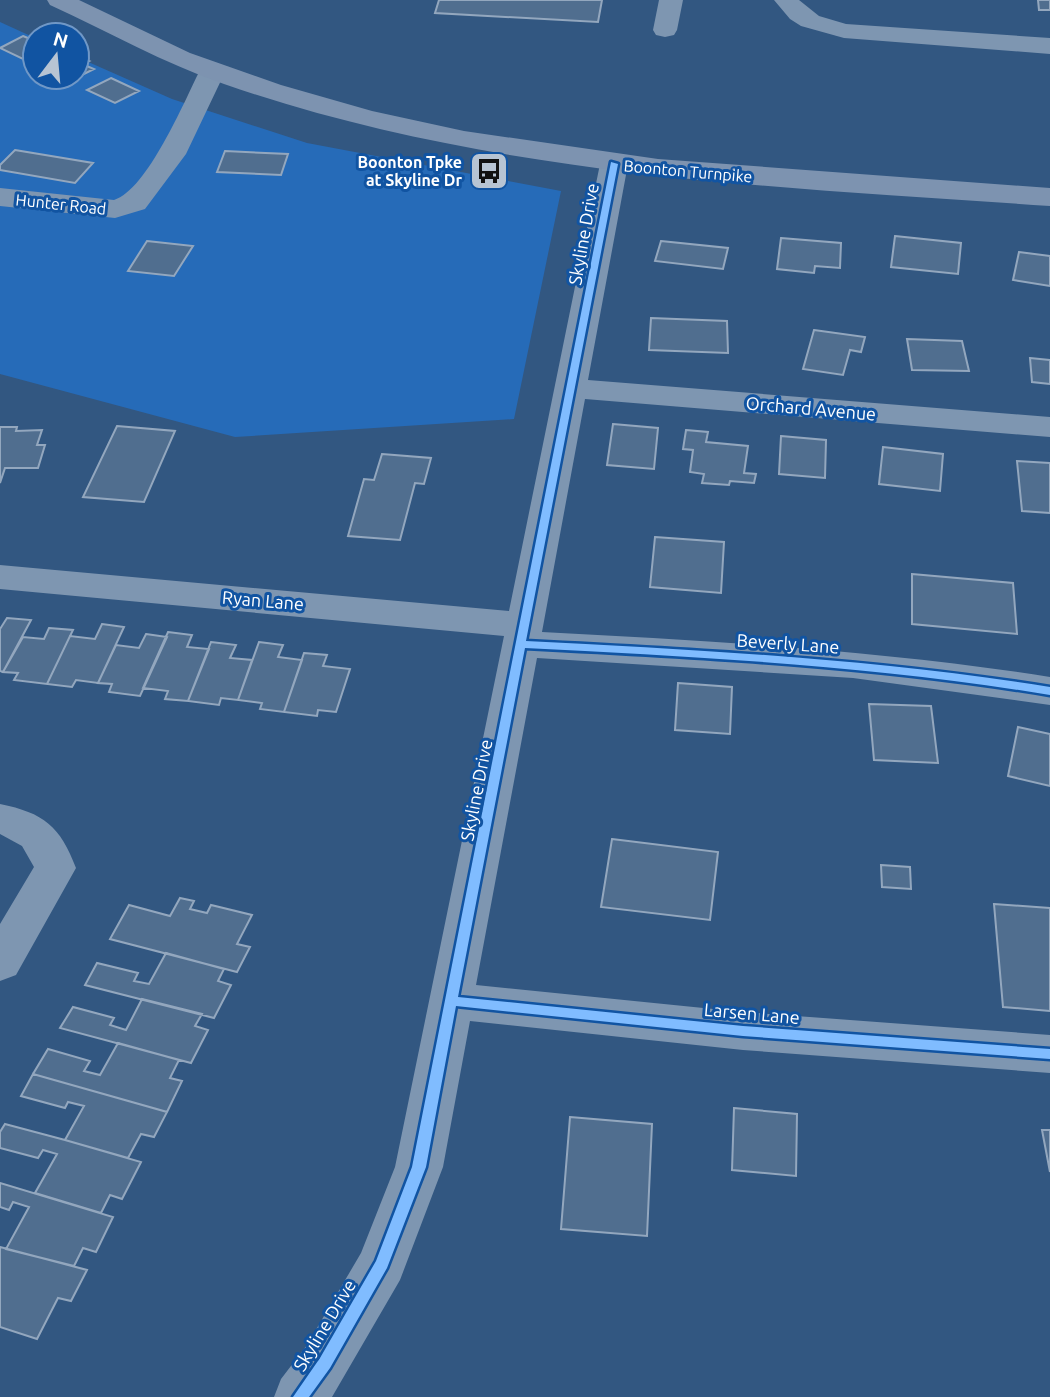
<svg xmlns="http://www.w3.org/2000/svg" width="1050" height="1397" font-family="Ubuntu,sans-serif">
<style>
.green{fill:#266bb8}
.building{fill:#506e8f;stroke:#93a7be;stroke-width:2}
.lines{fill:none;stroke-linecap:round;stroke-linejoin:round}
.minor{fill:#7e96b1;fill-rule:evenodd}
.major{fill:#7d93b0;fill-rule:evenodd}
.cycleway-casing{stroke:#1154a2;stroke-width:5}
.cycleway{fill:#80bcff;fill-rule:evenodd}
.labels{text-anchor:middle;dominant-baseline:central;stroke-width:6;stroke-linejoin:round;paint-order:stroke}
.far-poi-label{font-size:16px;font-weight:bold;fill:#fff;stroke:#1154a2;text-anchor:end}
.far-street-label{font-size:16px;fill:#fff;stroke:#1154a2}
.street-label{font-size:18px;fill:#fff;stroke:#1154a2}
</style>
<rect width="100%" height="100%" fill="#325781"/>
<path class="green" d="M0 22 35 38V77H77V57L172 99 307 143 561 191 514 419 235 437 0 374Z"/>
<path class="building" d="M439 0H602L598 22 435 13Z
M1038 0H1050V10H1039Z
M23 36 35 41V55L25 60 0 48Z
M79 57 89 61 82 64 94 69 70 81 62 77H77Z
M111 78 139 91 115 103 87 90Z
M15 150 93 163 75 183 0 170V165Z
M225 151 288 154 281 175 217 172Z
M895 236 961 243 958 274 891 267Z
M781 238 841 243 840 268 815 266 814 273 777 269Z
M147 241 193 246 174 276 128 271Z
M661 241 728 248 723 269 655 261Z
M1019 252 1050 256V286L1013 280Z
M651 318 727 321 728 353 649 350Z
M814 330 865 337 861 352 850 350 843 375 803 369Z
M907 339 962 341 969 371 912 370Z
M1030 358 1050 360V384L1032 382Z
M613 424 658 428 654 469 607 465Z
M117 426 175 431 144 502 83 497Z
M0 427H17L16 431 42 430 37 445H45L38 468H5L0 483Z
M686 430 708 432 706 442 748 446 744 473 756 474 754 483 730 481 729 485 702 483 704 474 690 472 693 450 683 449Z
M781 436 826 440 825 478 779 474Z
M883 447 943 454 940 491 879 484Z
M382 454 431 458 424 484 415 483 400 540 348 536 364 479 374 480Z
M1017 461 1050 463V513L1022 511Z
M655 537 724 542 721 593 650 587Z
M912 574 1013 583 1017 634 912 624Z
M7 618 31 620 3 672 0 671V629Z
M102 624 124 627 98 683 76 680 72 687 47 684 70 636 95 639Z
M49 628 73 630 47 684 14 680 18 673 3 672 23 637 44 639Z
M168 632 192 635 187 647 209 649 188 701 165 699 168 691 143 688Z
M146 634 167 637 140 696 109 692 112 684 98 683 116 645 139 648Z
M211 642 236 645 230 658 252 660 238 700 221 698 219 705 188 701Z
M259 642 283 645 278 657 302 660 284 712 260 709 262 703 238 700Z
M304 653 327 655 323 666 350 669 336 712 318 710 317 716 284 712Z
M678 683 732 687 730 734 675 730Z
M869 704 931 706 938 763 874 760Z
M1018 727 1050 734V786L1008 776Z
M612 839 718 852 710 920 601 907Z
M881 865 910 867 911 889 882 887Z
M180 898 194 901 190 909 207 913 211 905 252 915 237 944 250 947 237 972 110 939 129 905 170 916Z
M994 904 1050 908V1011L1003 1007Z
M166 953 224 969 218 981 231 985 214 1018 85 985 97 963 138 973 134 981 149 984Z
M142 999 202 1014 195 1026 208 1030 191 1063 60 1028 73 1007 114 1018 110 1025 126 1030Z
M118 1043 179 1060 170 1078 182 1081 167 1112 33 1074 48 1049 90 1061 84 1071 100 1075Z
M33 1074 167 1112 154 1137 141 1134 128 1158 65 1140 84 1106 68 1102 65 1108 21 1096Z
M734 1108 797 1114 796 1176 732 1170Z
M570 1117 652 1124 647 1236 561 1229Z
M5 1124 65 1140 141 1162 122 1199 110 1195 101 1213 35 1193 57 1154 43 1150 38 1158 0 1148V1132Z
M1042 1130H1050V1172Z
M0 1183 113 1217 96 1252 83 1248 74 1266 6 1249 29 1207 13 1202 9 1210 0 1207Z
M0 1247 87 1270 71 1301 58 1298 37 1339 0 1327Z"/>
<g class="lines">
<path class="minor" d="M659 0H683L677 30 674 35 665 37 656 35 653 30Z
M774 0H799L819 16 846 24 1050 38V54L844 38 801 26 790 19Z
M213 62 222 65 226 70 186 154 145 209 115 218 0 206V188L114 200C147 190 184 102 200 70L204 65Z
M614 156 624 158 628 164 588 380 1050 417V437L585 399 542 632C712 641 881 650 1050 677V705L853 678 537 658 476 985 743 1012 1050 1035V1073L743 1050 470 1021 443 1167 400 1280 332 1397H274L281 1379 307 1345 361 1253 395 1167 504 636 0 589V565L509 611 600 164 604 158Z
M0 804C44 813 60 826 76 868L16 975 0 981V924L34 867 22 846 0 834Z"/>
<path class="major" d="M47 0H79L190 53 281 85 372 111 464 131 658 159 1050 188V206C773 187 489 176 224 84 163 63 109 32 50 5Z"/>
<defs>
<path id="cycleway" d="M611 162 618 164 526 641C702 650 876 659 1050 687V695C876 666 701 657 525 648L458 997 743 1026 1050 1049V1059L743 1036 456 1006 426 1167 387 1268 330 1368 309 1397H293L320 1358 376 1261 412 1167Z"/>
</defs>
<use href="#cycleway" class="cycleway-casing"/>
<use href="#cycleway" class="cycleway"/>
</g>
<defs>
<symbol id="bus-square" viewBox="-11 -11 22 22"><rect x="-9" y="-9" width="18" height="18" rx="4" fill="#b7c4d3" stroke="#1154a2"/><path d="M-5-6H5V4H4V6H2V4H-2V6H-4V4H-5ZM-3.5-4V0h7V-4ZM-3.5 1.2v1.5H-2V1.2ZM2 1.2v1.5H3.5V1.2Z" fill="#111"/></symbol>
</defs>
<g fill-rule="evenodd">
<use href="#bus-square" x="467" y="149" width="44" height="44"/>
</g>
<g class="labels">
<g class="far-poi-label">
<text x="462" y="162">Boonton Tpke<tspan x="462" dy="18">at Skyline Dr</tspan></text>
</g>
<g class="far-street-label">
<text transform="translate(688 171) rotate(5)">Boonton Turnpike</text>
<text transform="translate(61 204) rotate(6)">Hunter Road</text>
</g>
<g class="street-label">
<text transform="translate(583 234) rotate(-80)">Skyline Drive</text>
<text transform="translate(811 408) rotate(5)">Orchard Avenue</text>
<text transform="translate(263 600) rotate(5)">Ryan Lane</text>
<text transform="translate(788 643) rotate(4)">Beverly Lane</text>
<text transform="translate(476 790) rotate(-79)">Skyline Drive</text>
<text transform="translate(752 1013) rotate(5)">Larsen Lane</text>
<text transform="translate(324 1325) rotate(-59)">Skyline Drive</text>
</g>
</g>
<g transform="translate(56 56) rotate(16)"><circle r="33" fill="#1154a2" stroke="#7098c7" stroke-width="2"/>
<path d="M0-5L12 26L0 18L-12 26Z" fill="#b7c4d3"/>
<text y="-10" font-size="19" font-weight="bold" text-anchor="middle" fill="#ffffff">N</text>
</g>
</svg>
